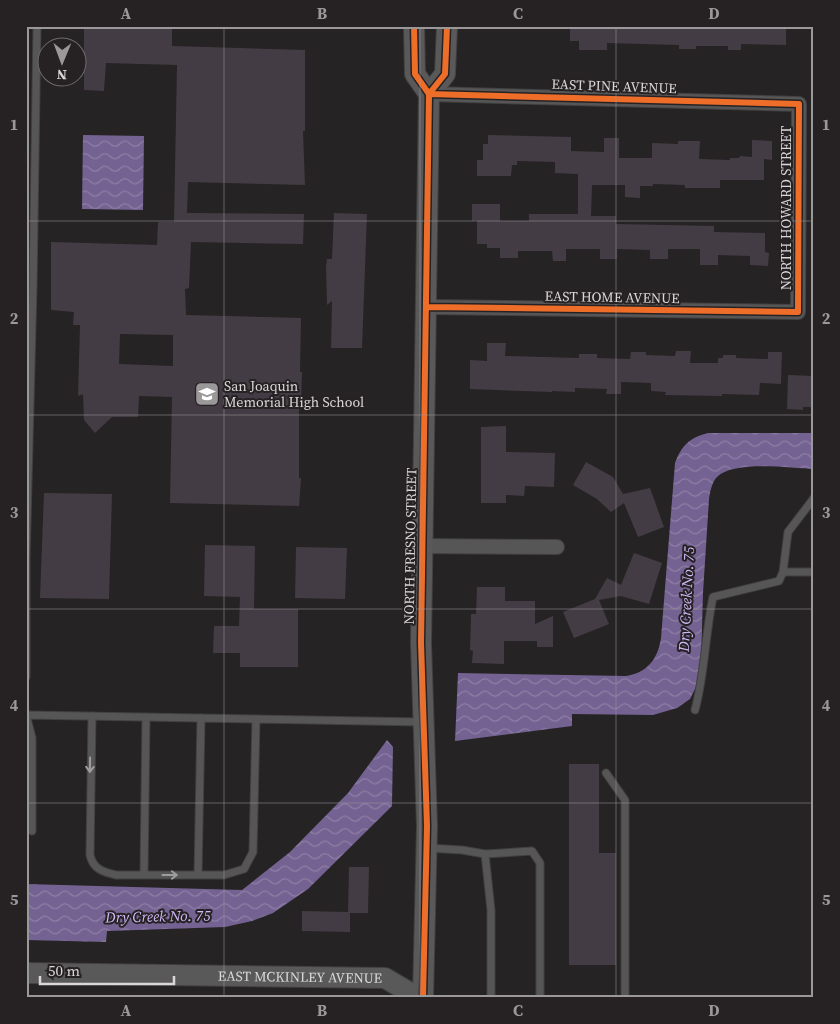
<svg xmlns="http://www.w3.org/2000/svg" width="840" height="1024" font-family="'Source Serif 4',serif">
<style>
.water{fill:url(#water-waves)}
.building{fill:#443c44;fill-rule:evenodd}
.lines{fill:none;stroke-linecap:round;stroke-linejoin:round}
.lane-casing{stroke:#424041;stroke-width:9}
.street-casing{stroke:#424041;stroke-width:16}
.secondary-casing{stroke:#424041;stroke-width:22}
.lane{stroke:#575656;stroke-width:7}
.street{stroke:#575656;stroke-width:14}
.secondary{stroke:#5a595a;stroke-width:20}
.cycleway-casing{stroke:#262224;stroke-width:9}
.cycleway{stroke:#ee6e29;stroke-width:6}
.oneway{stroke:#9e9d9e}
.grid{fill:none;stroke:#9a9899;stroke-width:1;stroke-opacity:0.55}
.labels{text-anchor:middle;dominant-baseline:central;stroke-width:4;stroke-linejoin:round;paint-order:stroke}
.street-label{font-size:14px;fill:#d9d7d8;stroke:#262224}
.poi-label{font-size:14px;fill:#d9d7d8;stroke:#262224;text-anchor:start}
.water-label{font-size:15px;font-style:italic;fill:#d2baf9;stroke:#262224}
.neatline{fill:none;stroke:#9a9899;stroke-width:2}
.grid-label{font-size:16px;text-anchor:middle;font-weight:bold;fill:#9a9899}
</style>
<defs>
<pattern id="water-waves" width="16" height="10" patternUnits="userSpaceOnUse" patternTransform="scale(1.25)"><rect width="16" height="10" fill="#746292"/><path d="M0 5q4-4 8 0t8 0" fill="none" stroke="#8e7fa5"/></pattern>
</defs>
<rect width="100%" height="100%" fill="#252324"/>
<path class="water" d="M83 135 144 136 143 210 82 209Z
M708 433H814V469C790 468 734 460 717 477 712 482 710 492 709 499L703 593 701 662 697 685 690 699 677 708 653 715 572 714V726L455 741 458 673 626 676C647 673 658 659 661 638L675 463C682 445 689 438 708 433Z
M387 740 393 747 392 806 308 889 273 913 252 921 225 927 107 931 106 942 26 940V884L242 890 290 852 348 793Z"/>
<path class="building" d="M84 26H172V46L305 50V131H303L305 185 188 182 187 213 304 214 303 244 191 242 189 288 185 289 186 315 301 318 300 372H302L301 403H299V478H301L299 506 170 503 172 397 139 396 138 417H112L95 433 84 420 83 394 78 396 80 325H73L74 312 51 310V242L157 245 158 222H174L177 65 106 63 104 91 84 90ZM120 334 173 335V366L119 364Z
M570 26H786V45L741 44V50H728V46H696V49H679V45L607 43V50H579V41H570Z
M488 135 571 137V151L604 152V138H619V158H652V143L678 144V141H700L699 159 730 160V158H739L740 156 752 157V140L772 141V160L764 159V180H720V188H685V185L653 184V186H640V198L625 197V185H592L591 216H616V224L714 226V232L765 233V252L769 253 768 266 750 265V256L718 255V265H700V249H668V259H650V250L617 249V259H600V249H566V261H553L552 251H518V258H500V248H487V244H477V220L472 221V204H500V221H529V214H578V174L555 173V162L517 161V165H512L511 176H477V160H483V144H488Z
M334 213 367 214 362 348H331L332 301 327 305 326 267 327 259H332Z
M487 343H506L505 356 579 358V354H597V358L630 359 631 352H646V355L675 356 676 351H691L690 363H718V358H723V355H736V358L768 359V352H782L781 384 760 383 759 395 722 394V396L665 395 666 392 651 391V383L621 382V394H606L607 389 575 388V392L552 391V392L470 389V360L487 361Z
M788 375 814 376V407H803V410L787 409Z
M506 426V452L555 453 554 487 525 486 524 496 506 495V503H481V427Z
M586 462 613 477 623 494 650 488 664 527 638 537 624 503 611 512 597 499 573 485Z
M44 493 112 494 109 599 40 598Z
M205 545 255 546 254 609H298V667H240V653H213L214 626H239L240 597 204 596Z
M296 547 347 548 345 599 295 598Z
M634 553 662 563 649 604 621 596 599 600 609 624 574 638 563 612 595 599 607 578 621 585Z
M477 587H505V601H535V624L553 616V647H537V641H504V664L472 663 473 651 470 650 471 614H476Z
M569 764H599V853H616V965H569Z
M349 867H369L368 913H350V932L302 931V911L348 912Z"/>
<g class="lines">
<defs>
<path id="lane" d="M783 572H814
M26 677V560L33 286 37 26
M695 710C705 673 705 635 713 597L779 581 783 572 788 532 814 498
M26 715 422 722
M26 715 32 738V831
M92 716 90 855C93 869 103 872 116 875H224L244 869 253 852 256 719
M606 773 625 800V998
M428 848 462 850 485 854 491 910V998
M485 854 532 851 540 863V998
M144 875 146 717
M198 875 201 718"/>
<path id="street" d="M427 307 798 312 799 104 429 94
M422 546 557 547"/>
<g id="secondary">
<path d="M414 26 415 74 429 94 421 643 427 826 423 998"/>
<path d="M429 94 445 74 447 26"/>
<path id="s1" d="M26 973 385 978 419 998"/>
</g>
</defs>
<use href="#lane" class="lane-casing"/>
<use href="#street" class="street-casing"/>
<use href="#secondary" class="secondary-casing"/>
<use href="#lane" class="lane"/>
<use href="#street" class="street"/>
<use href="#secondary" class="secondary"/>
<defs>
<path id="cycleway" d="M414 26 415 74 429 94 421 643 427 826 423 998
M429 94 445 74 447 26
M427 307 798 312 799 104 429 94"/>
</defs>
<use href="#cycleway" class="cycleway-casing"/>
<use href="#cycleway" class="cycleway"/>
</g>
<defs><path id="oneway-shaft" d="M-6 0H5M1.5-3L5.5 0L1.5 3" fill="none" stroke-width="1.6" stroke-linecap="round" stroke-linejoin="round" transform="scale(1.25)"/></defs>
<g class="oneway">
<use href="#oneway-shaft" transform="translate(90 765) rotate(91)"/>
<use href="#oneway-shaft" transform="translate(170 875)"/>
</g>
<path class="grid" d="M224 26V998M420 26V998M616 26V998M26 221H814M26 415H814M26 609H814M26 803H814"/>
<defs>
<symbol id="school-square" viewBox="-11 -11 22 22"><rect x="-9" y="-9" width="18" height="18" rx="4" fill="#9a9899" stroke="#262224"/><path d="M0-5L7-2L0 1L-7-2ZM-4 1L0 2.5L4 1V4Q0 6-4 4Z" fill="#fff"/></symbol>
</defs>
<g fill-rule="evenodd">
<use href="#school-square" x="193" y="380" width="28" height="28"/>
</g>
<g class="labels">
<g class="street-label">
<text transform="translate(614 86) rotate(2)">EAST PINE AVENUE</text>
<text transform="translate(786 208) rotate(-90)">NORTH HOWARD STREET</text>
<text transform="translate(612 297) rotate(1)">EAST HOME AVENUE</text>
<text transform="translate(410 546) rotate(-89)">NORTH FRESNO STREET</text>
<text stroke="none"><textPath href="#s1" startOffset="274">EAST MCKINLEY AVENUE</textPath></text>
</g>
<g class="poi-label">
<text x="224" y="386">San Joaquin<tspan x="224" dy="16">Memorial High School</tspan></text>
</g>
<g class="water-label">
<text transform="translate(686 599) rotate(-87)">Dry Creek No. 75</text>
<text transform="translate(158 916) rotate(-1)">Dry Creek No. 75</text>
</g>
</g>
<rect width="840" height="1024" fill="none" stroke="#262224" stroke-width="55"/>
<g transform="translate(62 62) rotate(181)"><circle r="24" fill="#262224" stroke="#6e6a6c"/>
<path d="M0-4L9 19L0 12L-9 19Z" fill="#9a9899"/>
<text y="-8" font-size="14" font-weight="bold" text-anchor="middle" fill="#d9d7d8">N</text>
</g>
<path d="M40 976v8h134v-8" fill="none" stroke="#d9d7d8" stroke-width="2.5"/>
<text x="48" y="976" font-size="15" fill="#d9d7d8" stroke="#262224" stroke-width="4" paint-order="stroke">50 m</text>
<rect x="28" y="28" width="784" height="968" class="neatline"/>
<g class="grid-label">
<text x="126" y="19">A</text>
<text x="322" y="19">B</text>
<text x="518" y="19">C</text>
<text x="714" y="19">D</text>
<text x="14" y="130">1</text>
<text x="826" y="130">1</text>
<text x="14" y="324">2</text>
<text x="826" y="324">2</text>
<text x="14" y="518">3</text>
<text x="826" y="518">3</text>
<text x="14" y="711">4</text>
<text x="826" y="711">4</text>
<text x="14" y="905">5</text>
<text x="826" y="905">5</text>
<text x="126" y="1016">A</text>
<text x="322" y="1016">B</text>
<text x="518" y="1016">C</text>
<text x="714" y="1016">D</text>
</g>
</svg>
